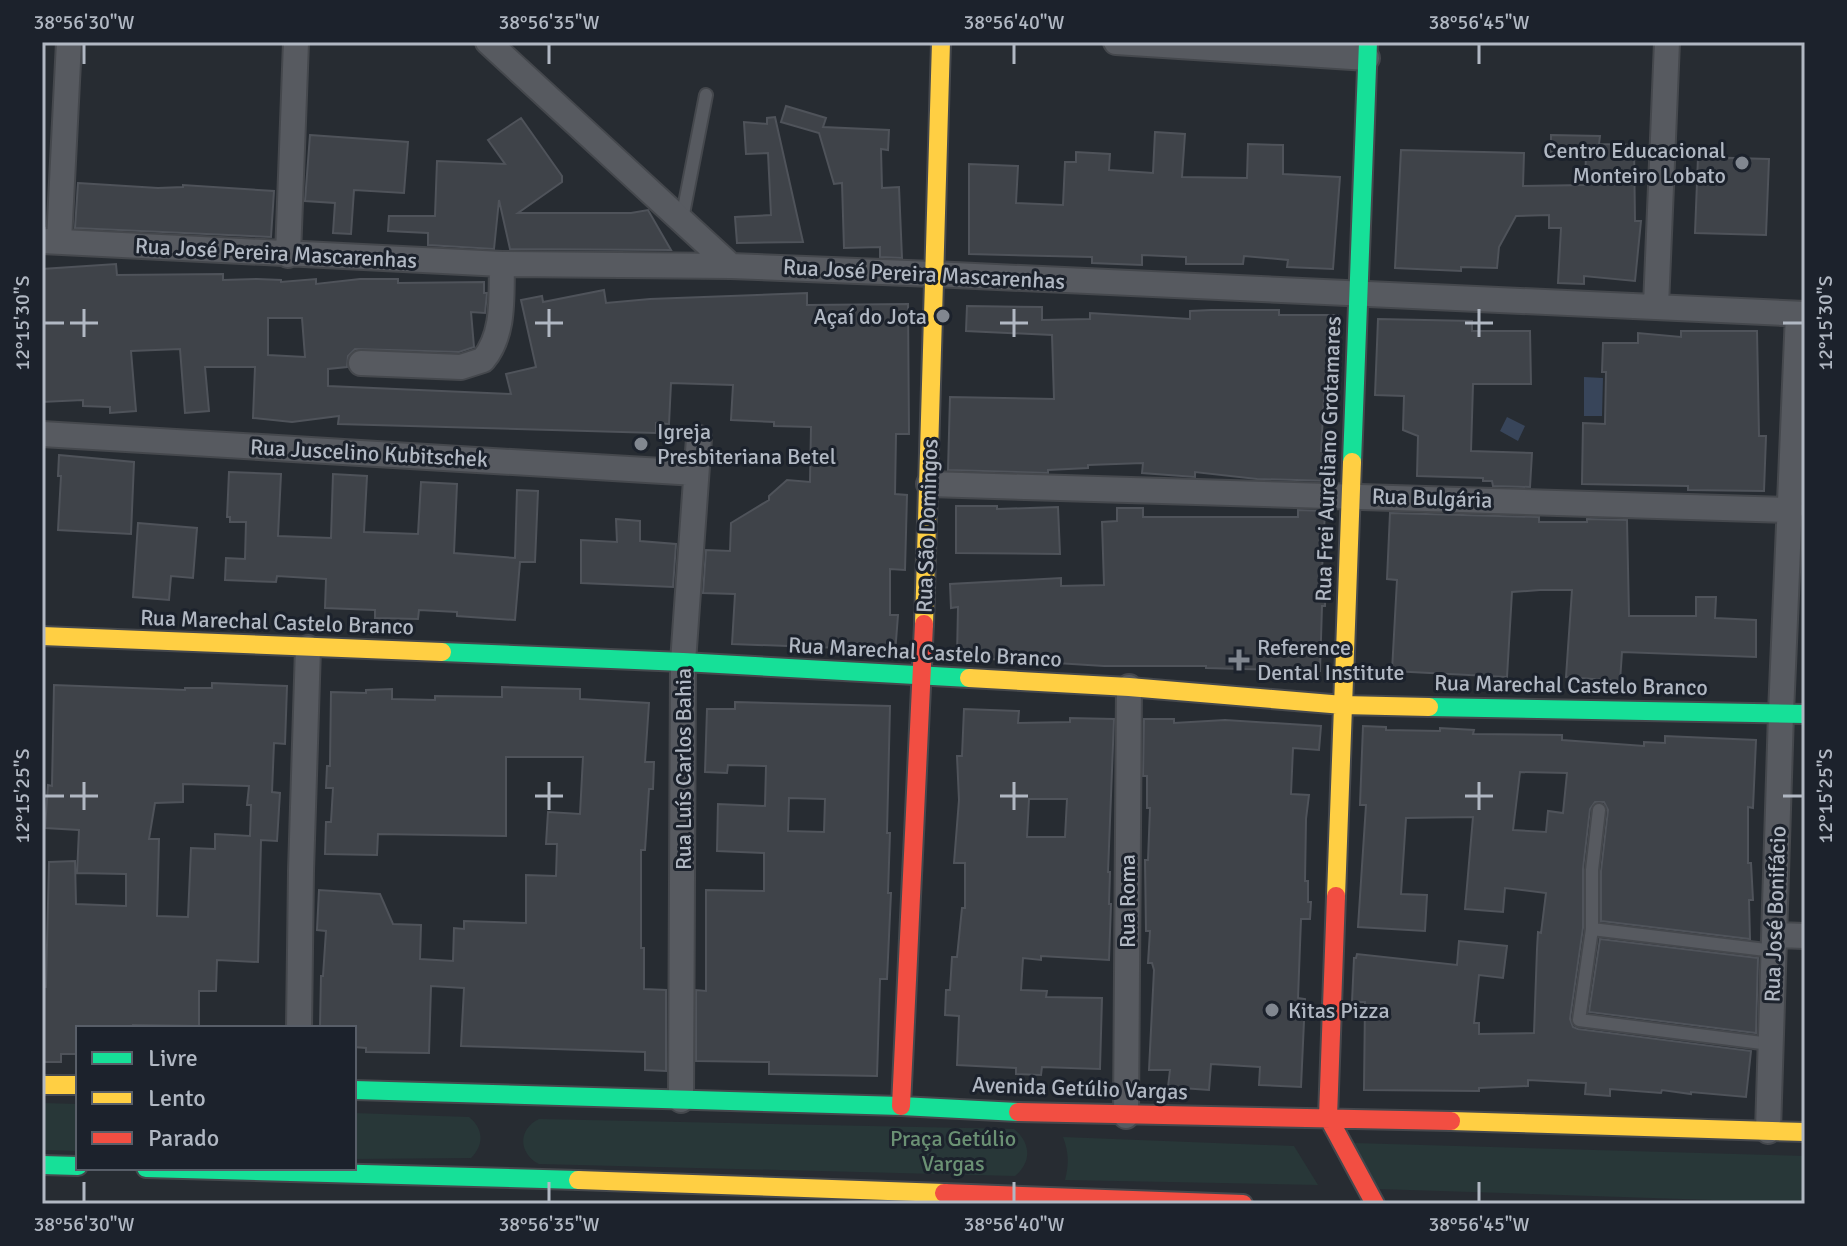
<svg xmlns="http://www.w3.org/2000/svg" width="1847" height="1246" font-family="Signika,sans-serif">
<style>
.green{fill:#283738}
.water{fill:#38455a}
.building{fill:#3f4349;stroke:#4f535a;stroke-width:2;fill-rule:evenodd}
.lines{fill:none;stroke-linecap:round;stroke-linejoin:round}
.lane-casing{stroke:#45484d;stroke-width:16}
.street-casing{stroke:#45484d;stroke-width:28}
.fast-casing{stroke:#45484d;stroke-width:22}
.slow-casing{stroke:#45484d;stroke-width:22}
.jam-casing{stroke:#45484d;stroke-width:22}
.lane{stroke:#575a60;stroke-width:12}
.street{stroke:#575a60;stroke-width:24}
.fast{stroke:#16e098;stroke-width:18}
.slow{stroke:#ffcf43;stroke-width:18}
.jam{stroke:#f24e42;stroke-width:18}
.ticks{fill:none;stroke:#b1b8c3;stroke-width:3}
.poi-dot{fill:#818790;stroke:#1c222c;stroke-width:3}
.labels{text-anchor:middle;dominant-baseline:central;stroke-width:6;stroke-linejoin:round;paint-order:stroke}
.poi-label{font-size:22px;fill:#b1b8c3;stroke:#1c222c;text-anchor:start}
.street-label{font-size:22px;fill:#b1b8c3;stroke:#1c222c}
.park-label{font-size:22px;fill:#6b9174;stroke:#1c222c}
.neatline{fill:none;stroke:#b1b8c3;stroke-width:3}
.ticks-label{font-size:20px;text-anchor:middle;fill:#b1b8c3}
</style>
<rect width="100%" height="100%" fill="#272c32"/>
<path class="green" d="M42 1103 78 1104V1151L42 1150Z
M354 1113 469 1117C484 1129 484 1145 471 1158L354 1159Z
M539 1119 1014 1129C1031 1143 1032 1162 1015 1176L539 1164C518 1153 518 1129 539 1119Z
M1063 1137 1294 1146 1318 1185 1065 1180C1069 1164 1069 1153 1063 1137Z
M1354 1143 1805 1156V1203L1378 1189Z"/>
<path class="water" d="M1584 377 1603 378 1602 416H1584Z
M1507 417 1525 426 1518 441 1500 431Z"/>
<path class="building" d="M786 106 826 118 823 127 889 130 888 150 881 149 882 188 899 187 902 258 880 257V247L844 248 842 183 834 184 819 133 781 122Z
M775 117 803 242 737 243 735 217 771 215 768 153 746 154 744 122 767 124V118Z
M521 118 562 176V182L518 213H631L648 210 671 250 510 249 499 200 494 249 428 245V233L388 231 389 216H435L437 161 505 164 488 140Z
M1155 132 1185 134 1182 177 1247 178 1248 144 1283 145V174L1340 177 1333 269 1287 267 1288 260 1244 256 1243 264H1186V257L1142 255V265L1092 263V257L969 254V164L1018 166 1016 203 1063 205 1065 162H1076V152L1110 154 1109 170 1153 173Z
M310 135 408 142 404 193 354 190 351 234 333 233 335 203 305 201Z
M1551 135 1600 136 1599 144 1634 145 1635 221H1641L1635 281 1584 276V284L1558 283 1561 228H1549V215L1516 216 1499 247 1497 268 1461 267V271L1395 268 1401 150 1524 153 1523 186 1585 185 1586 153 1551 152Z
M1698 157 1769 159 1766 235 1695 233Z
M78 183 158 188 183 187V185L274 191 271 237 75 228Z
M116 264 117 275 223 274V280L257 279 281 280V282L316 279V284L360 279H398V283L484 282V293H487L485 313 471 312 474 347 459 352 355 349 348 356 347 367 328 369V386L511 394 506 374 536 367 521 300 542 296 543 302 604 290 606 303 650 299 807 293V305L908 304 909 434H896L895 494 907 495 905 570 890 569V615H898L895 654 867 652V649L732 644 735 594 703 593 706 550 730 551 731 523 769 500V496L787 480 810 482 811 427 774 426V422L731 420 733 385 671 383 669 424 656 423V433L338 424 339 416 292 422 253 418 255 367H205L209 411 185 413 180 349 131 351 136 411 110 413V407L83 406V400L42 402V269ZM268 318H302L305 357 268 355Z
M967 306 1042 307V320L1090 319V313L1190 319V311L1211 310H1279V315H1338L1335 380H1325L1321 451H1326L1325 467 1332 468V481L1257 479 1195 472V477L1142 473 1143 463 1088 465V468L1048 470V473L948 470 950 397 1054 399 1052 335 966 331Z
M1378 319 1472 321V331H1530L1531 384H1473L1471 451 1532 453 1530 487 1493 486 1492 481H1483V478L1417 476 1418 436 1403 430 1404 396 1375 395Z
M1681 331H1757L1759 436H1766L1764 491 1688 490V486L1582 484 1583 423 1605 424 1606 372H1602L1603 343H1638V333L1681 337Z
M59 455 134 462 131 534 58 530 61 476H58Z
M229 472 281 474 278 536 331 538 333 474 367 476 364 532 418 534 421 482 457 484 454 553 515 558 517 490 538 491 535 562H520L515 620 457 616V612L419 610 418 619 375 618V610L325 608 326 579 277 576 276 582 225 580 226 558 245 559 246 522H230V517H227Z
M956 506H997V509L1058 507 1060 554 956 553Z
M1117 508H1143V517H1298V510L1325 511 1322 571H1326L1325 606H1322L1320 671 1206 668V666H1104L957 657 958 607 951 608 950 584 1061 578V586L1104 585 1102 522 1117 521Z
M1390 513 1539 517V522H1587V519L1627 520 1629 616H1696V597H1716L1715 618 1756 620V657L1622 652 1620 681 1566 677 1572 590H1540L1512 592 1507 677 1392 671 1397 580 1387 579Z
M616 519 640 521V541L676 544 673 587 581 583V540L617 542Z
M138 523 197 528 193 578 171 576 169 600 133 597Z
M212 683 287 686 285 744 274 743 272 792 280 793 277 841 261 840 258 962 217 960 216 991H199V1026L133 1025V1028H78V1054H61V1062H42V987H46L49 862 75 861 76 904 126 906V874L77 873 79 830 45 828 48 785 52 786 54 685 185 690V688H212ZM183 784 249 786 247 805H251L250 836 215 834V849L191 848 188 917 157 916 159 839H149L155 803 183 802Z
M502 687 580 689V699L649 703 645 762H654L653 789H649L645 850H641V948H644V989L666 990V1071L645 1070V1052L461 1046 464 988 431 986 429 1053 366 1052V1048L354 1047V1028H320L321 976H323L326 931 317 930 319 890 380 894 393 924 421 925 420 959 453 961 454 928 464 929V921L526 923V875L556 876 557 844H546L548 812 580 814 583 757H506V836L378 834 377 855 325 854 326 822H331L333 788H326L327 766H330L331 692 366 693V690L392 689V699L435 700V696L502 697Z
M735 702 890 706 887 833H890L888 893H891L887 979H880L877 1076 769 1074V1062L696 1061V990L706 991V890L764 891V853L717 851 718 804 765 806 766 766 728 765 727 773 705 772 707 709H735ZM789 798 825 799 824 832 788 831Z
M964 709 1019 711 1018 723 1070 722V718L1114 719 1108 872H1110L1109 904H1111L1109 960 1041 956V960L1023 958 1021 990 1047 991 1046 997 1102 998 1100 1069 1042 1067 1041 1075 1016 1074V1068L957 1065 959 1016 945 1015 946 990H950L952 957H957L962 908H965V863H954L959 800 957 756H962ZM1029 799H1067L1065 837H1027Z
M1144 719H1174V723L1225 720 1321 726 1319 750 1293 748 1291 794 1309 795 1306 819 1305 881H1308V902H1311L1310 919H1301L1298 998 1305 999 1301 1087 1259 1085 1260 1067 1211 1064 1209 1090 1168 1087 1170 1070H1149L1154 970 1152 963H1148L1150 931H1146L1145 860H1148L1150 808H1147V776H1143Z
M1363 726 1386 727V730L1440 731V728L1474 730 1473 734 1562 735V740L1644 746V742L1665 743V736L1756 740 1753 808 1748 807V863H1751L1753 900H1749L1750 939 1601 921V871L1608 810 1604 802H1595L1590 809 1583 869V928L1570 1019 1573 1027 1578 1029 1751 1051 1746 1097 1691 1092V1094L1662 1090 1661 1093 1610 1089V1096L1585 1094 1586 1083 1528 1080V1086L1479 1088V1091L1364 1090 1365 1002H1352L1354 958H1356L1357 954 1457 965 1459 941 1507 946 1503 978 1479 975 1474 1023H1479V1034L1534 1033 1537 949 1538 932 1541 933 1546 893 1505 888 1503 912 1465 909 1473 817 1406 818 1401 894 1427 895 1425 931 1358 927 1366 805H1360ZM1520 772 1567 773 1563 813 1548 811 1546 832 1513 830Z
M1600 939 1758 958 1756 1033 1589 1012Z"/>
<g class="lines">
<defs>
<path id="lane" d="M682 219 706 95
M1599 810 1592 870V929L1579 1020 1770 1044
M1592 929 1774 951"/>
<path id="street" d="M488 42 731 266
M1116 42 1367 58
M42 241 502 264 731 266 933 274 1805 314
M59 241 69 42
M288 255 296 42
M1656 306 1667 42
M361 363 461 367 483 360C505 334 501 296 502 264
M42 434 696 473
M929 484 1791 510
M1775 935 1805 936
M299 1028 301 871 308 648
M681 1100 683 662 699 438
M1126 1116 1129 687
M1768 1131 1781 713 1798 314"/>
<path id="fast" d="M1352 462 1368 42
M442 652 683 662 969 678
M1429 707 1805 714
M354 1090 901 1106 1018 1112
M42 1165 78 1166
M146 1168 578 1180"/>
<path id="slow" d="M924 624 941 42
M42 636 442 652
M969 678 1129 687 1343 705 1429 707
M1336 896 1352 462
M42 1085H78
M1451 1121 1805 1132
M578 1180 944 1193"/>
<path id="jam" d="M1336 896 1328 1117 1375 1204
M901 1106 924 624
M1018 1112 1451 1121
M944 1193 1243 1204"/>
</defs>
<use href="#lane" class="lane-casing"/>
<use href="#street" class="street-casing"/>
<use href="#fast" class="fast-casing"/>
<use href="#slow" class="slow-casing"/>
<use href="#jam" class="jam-casing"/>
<use href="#lane" class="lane"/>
<use href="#street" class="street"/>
<use href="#fast" class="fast"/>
<use href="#slow" class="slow"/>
<use href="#jam" class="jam"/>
</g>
<path class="ticks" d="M84 44V64M549 44V64M1014 44V64M1479 44V64M84 309V337M549 309V337M1014 309V337M1479 309V337M44 323H64M70 323H98M535 323H563M1000 323H1028M1465 323H1493M1783 323H1803M84 782V810M549 782V810M1014 782V810M1479 782V810M44 796H64M70 796H98M535 796H563M1000 796H1028M1465 796H1493M1783 796H1803M84 1182V1202M549 1182V1202M1014 1182V1202M1479 1182V1202"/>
<g class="poi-dot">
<circle cx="1742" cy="163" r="8"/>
<circle cx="943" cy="316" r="8"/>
<circle cx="641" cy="444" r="8"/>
<path d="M1235 648h8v8h8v8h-8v8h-8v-8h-8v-8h8z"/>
<circle cx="1272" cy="1010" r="8"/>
</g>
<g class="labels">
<g class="poi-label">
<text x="1726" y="150" text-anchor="end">Centro Educacional<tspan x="1726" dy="25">Monteiro Lobato</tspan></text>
<text x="927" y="316" text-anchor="end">Açaí do Jota</text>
<text x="657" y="431">Igreja<tspan x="657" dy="25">Presbiteriana Betel</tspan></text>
<text x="1257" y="647">Reference<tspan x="1257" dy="25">Dental Institute</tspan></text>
<text x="1288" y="1010">Kitas Pizza</text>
</g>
<g class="street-label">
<text transform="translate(276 253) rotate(3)">Rua José Pereira Mascarenhas</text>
<text transform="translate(924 274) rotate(3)">Rua José Pereira Mascarenhas</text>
<text transform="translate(369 453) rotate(3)">Rua Juscelino Kubitschek</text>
<text transform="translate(1328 459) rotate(-88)">Rua Frei Aureliano Grotamares</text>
<text transform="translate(1432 498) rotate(2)">Rua Bulgária</text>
<text transform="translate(927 526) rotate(-88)">Rua São Domingos</text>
<text transform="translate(277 622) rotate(2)">Rua Marechal Castelo Branco</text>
<text transform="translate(925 652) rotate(3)">Rua Marechal Castelo Branco</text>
<text transform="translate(1571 685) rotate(1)">Rua Marechal Castelo Branco</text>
<text transform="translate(683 769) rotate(-90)">Rua Luís Carlos Bahia</text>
<text transform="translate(1127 901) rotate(-90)">Rua Roma</text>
<text transform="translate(1775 914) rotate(-88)">Rua José Bonifácio</text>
<text transform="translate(1080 1088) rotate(2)">Avenida Getúlio Vargas</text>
</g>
<g class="park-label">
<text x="953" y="1138">Praça Getúlio<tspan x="953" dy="25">Vargas</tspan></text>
</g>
</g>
<rect width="1847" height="1246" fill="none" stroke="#1c222c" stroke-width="88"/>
<rect x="76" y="1026" width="280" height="144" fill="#1c222c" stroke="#585e68" stroke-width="2"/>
<rect x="92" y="1052" width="40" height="12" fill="#16e098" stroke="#585e68" stroke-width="2"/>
<text x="148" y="1066" font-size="24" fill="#b1b8c3">Livre</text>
<rect x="92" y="1092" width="40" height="12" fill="#ffcf43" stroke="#585e68" stroke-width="2"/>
<text x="148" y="1106" font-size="24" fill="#b1b8c3">Lento</text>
<rect x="92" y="1132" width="40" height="12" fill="#f24e42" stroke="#585e68" stroke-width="2"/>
<text x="148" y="1146" font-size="24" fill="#b1b8c3">Parado</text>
<rect x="44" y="44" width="1759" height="1158" class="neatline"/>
<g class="ticks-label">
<text x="84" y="29">38°56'30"W</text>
<text x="549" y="29">38°56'35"W</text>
<text x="1014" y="29">38°56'40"W</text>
<text x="1479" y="29">38°56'45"W</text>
<text transform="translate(1825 323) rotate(-90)" y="7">12°15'30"S</text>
<text transform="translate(22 323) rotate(-90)" y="7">12°15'30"S</text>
<text transform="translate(1825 796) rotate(-90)" y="7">12°15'25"S</text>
<text transform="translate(22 796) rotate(-90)" y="7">12°15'25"S</text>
<text x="84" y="1231">38°56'30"W</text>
<text x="549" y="1231">38°56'35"W</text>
<text x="1014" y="1231">38°56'40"W</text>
<text x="1479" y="1231">38°56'45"W</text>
</g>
</svg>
